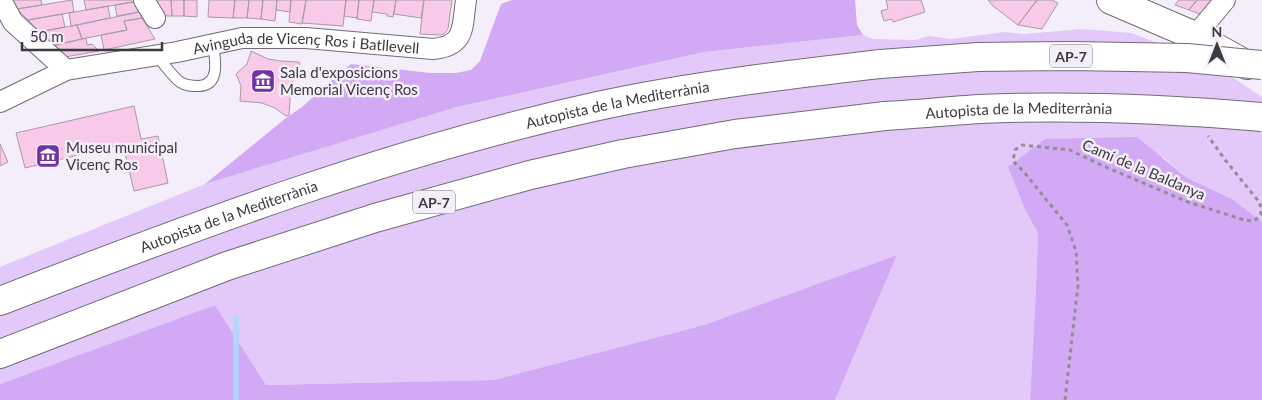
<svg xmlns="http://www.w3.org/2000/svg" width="1262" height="400" font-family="Lato,sans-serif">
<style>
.green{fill:#e2c9f9}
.forest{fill:#d2a9f4}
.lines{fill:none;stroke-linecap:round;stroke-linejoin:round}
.stream{stroke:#b3d5fe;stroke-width:5.5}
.building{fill:#f8c9e9;stroke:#a89ba3}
.lane-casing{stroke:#716b77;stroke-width:12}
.street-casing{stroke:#716b77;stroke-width:22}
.secondary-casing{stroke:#716b77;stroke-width:30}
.highway-casing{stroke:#716b77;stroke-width:30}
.path{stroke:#928d95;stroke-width:3;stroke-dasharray:4 4;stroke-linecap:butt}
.lane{stroke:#fff;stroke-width:10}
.street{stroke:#fff;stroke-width:20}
.secondary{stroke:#fff;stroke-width:28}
.highway{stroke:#fff;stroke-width:28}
.highway-bridge-casing{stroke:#716b77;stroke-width:30;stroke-linecap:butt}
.highway-bridge{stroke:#fff;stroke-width:28}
.labels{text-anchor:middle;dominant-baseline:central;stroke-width:5;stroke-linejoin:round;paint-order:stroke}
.shield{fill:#f4edfa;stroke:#747077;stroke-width:1}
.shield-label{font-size:14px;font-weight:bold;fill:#3d3a3f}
.street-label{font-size:15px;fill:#3d3a3f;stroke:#f4edfa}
.poi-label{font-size:15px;fill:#3d3a3f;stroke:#f4edfa;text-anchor:start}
</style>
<rect width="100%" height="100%" fill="#f4edfa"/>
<path class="green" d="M1082 29 1131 33 1211 63 1262 97V222L1232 199 1187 178 1163 157 1008 167 1025 210 1038 233 1036 289 1030 400H835L897 255 704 325 494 380 266 385 215 305 0 384V267L205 184 457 107 704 52 863 35 873 39 915 40 929 36 951 39 1005 32 1024 34Z"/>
<path class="forest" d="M512 0H855L857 25 863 35 704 52 457 107 205 184 286 118 302 107 351 64 430 73H456L471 70 480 61 501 4Z
M1137 137 1187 178 1232 199 1262 222V400H1030L1036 289 1038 233 1025 210 1008 167 1045 139Z
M897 255 835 400H0V384L215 305 266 385 494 380 704 325Z"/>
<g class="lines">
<path class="stream" d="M236 317V400"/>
</g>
<path class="building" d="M12 0H41L42 5 17 9Z
M72 0 74 12 28 20 17 9Z
M84 0H131L133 2 86 10Z
M150 0H171L172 16H160Z
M171 0H184V16H172Z
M184 0H197V17L184 16Z
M209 0H235L233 18 208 17Z
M235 0H249L247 18H233Z
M249 0H263L261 19 247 18Z
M277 0 275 21 261 19 263 0Z
M277 0H291L290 12 276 10Z
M291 0H306L302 24 289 22Z
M306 0H346L343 26 302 23Z
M346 0H359L357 18 344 16Z
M359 0H374L371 21 357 19Z
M374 0H396L393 17 387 16V14L372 12Z
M396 0H424L421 18 394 14Z
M424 0H452L448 29 444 34 440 35 420 34Z
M886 0H921L925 12 893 22 892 19 884 21 881 11 888 9Z
M988 0H1037L1018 25 993 6Z
M1037 0H1052L1058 3 1042 29 1018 25Z
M1179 0H1197L1189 10 1175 5Z
M1197 0H1216L1203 15 1189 10Z
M133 2 139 12 117 16 115 5Z
M108 6 110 18 71 26 69 13Z
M139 12 142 18 124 21 127 30 82 39 77 25Z
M62 14 65 27 39 32 28 20Z
M142 18 155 39 104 50 101 35 127 30 124 21Z
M77 25 82 39 52 46 39 32Z
M86 38 87 45 92 44 99 51 65 57 52 46Z
M251 51 268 59 281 61 299 62 300 64 291 86 289 115 286 116 275 108 262 103 240 101 241 86 236 74 247 64Z
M134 106 141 139 158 136 168 183 134 191 123 144 25 168 16 133Z
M0 144 8 162 0 166Z"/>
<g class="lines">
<defs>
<path id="lane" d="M157 56C164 64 172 76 180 82 186 86 192 86 199 86 221 85 215 58 213 44"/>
<g id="street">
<path d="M1 0 13 22 66 70"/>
<path d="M144 0 155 18"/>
<path d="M1195 36 1225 0"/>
<path id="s1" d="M0 102 66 70 177 52 242 38H306L433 49C466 46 462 27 466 0"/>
</g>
<path id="secondary" d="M1111 0 1195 36 1247 65"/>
<g id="highway">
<path id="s2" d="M0 301C196 225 393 151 598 106 691 86 786 75 880 64"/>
<path d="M0 354 227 266 375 218 530 175 623 154 735 134 885 116"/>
</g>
</defs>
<use href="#lane" class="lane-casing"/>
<use href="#street" class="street-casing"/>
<use href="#secondary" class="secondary-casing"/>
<use href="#highway" class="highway-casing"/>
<path class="path" d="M1065 400 1078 285 1076 251 1067 225 1023 171 1013 161 1015 150 1022 145 1070 150 1101 165 1188 202 1244 220 1254 221 1261 215 1260 203 1226 161 1208 136"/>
<use href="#lane" class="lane"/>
<use href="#street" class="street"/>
<use href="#secondary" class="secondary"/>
<use href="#highway" class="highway"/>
<defs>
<g id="highway-bridge">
<path d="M880 64 978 57 1072 56 1187 58 1262 65"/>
<path id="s3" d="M885 116C917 114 949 111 980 109 1074 105 1168 109 1262 117"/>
</g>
</defs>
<use href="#highway-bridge" class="highway-bridge-casing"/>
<use href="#highway-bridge" class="highway-bridge"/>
</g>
<defs>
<symbol id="museum-square" viewBox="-11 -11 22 22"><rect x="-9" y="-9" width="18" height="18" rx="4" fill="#7331a5" stroke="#f4edfa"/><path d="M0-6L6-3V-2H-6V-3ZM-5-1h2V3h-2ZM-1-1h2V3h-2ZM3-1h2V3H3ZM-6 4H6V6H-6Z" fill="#fff"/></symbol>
</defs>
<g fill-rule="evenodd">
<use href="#museum-square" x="249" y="67" width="28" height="28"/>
<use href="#museum-square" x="34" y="142" width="28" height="28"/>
</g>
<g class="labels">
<g class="shield">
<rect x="1050" y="44.5" width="42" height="23" rx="4"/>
<rect x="413" y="190.5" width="42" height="23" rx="4"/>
</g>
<g class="shield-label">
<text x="1071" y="56">AP-7</text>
<text x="434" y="202">AP-7</text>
</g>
<g class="street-label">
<text stroke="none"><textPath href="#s1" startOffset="316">Avinguda de Vicenç Ros i Batllevell</textPath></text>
<text stroke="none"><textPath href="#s2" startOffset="649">Autopista de la Mediterrània</textPath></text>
<text stroke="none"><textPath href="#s3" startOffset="134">Autopista de la Mediterrània</textPath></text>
<text transform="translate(1144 169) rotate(23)">Camí de la Baldanya</text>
<text stroke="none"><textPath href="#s2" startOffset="244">Autopista de la Mediterrània</textPath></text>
</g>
<g class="poi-label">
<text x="280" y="72">Sala d'exposicions<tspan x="280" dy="17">Memorial Vicenç Ros</tspan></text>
<text x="66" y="147">Museu municipal<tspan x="66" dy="17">Vicenç Ros</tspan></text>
</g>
</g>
<g transform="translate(1217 45)" stroke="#f4edfa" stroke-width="4" paint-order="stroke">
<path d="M0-4L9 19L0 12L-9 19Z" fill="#3d3a3f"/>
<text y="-8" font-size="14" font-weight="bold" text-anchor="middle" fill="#3d3a3f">N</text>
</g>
<path d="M22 42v8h140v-8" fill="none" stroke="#3d3a3f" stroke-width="2.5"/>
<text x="30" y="42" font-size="15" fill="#3d3a3f" stroke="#f4edfa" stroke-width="4" paint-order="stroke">50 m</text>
</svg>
